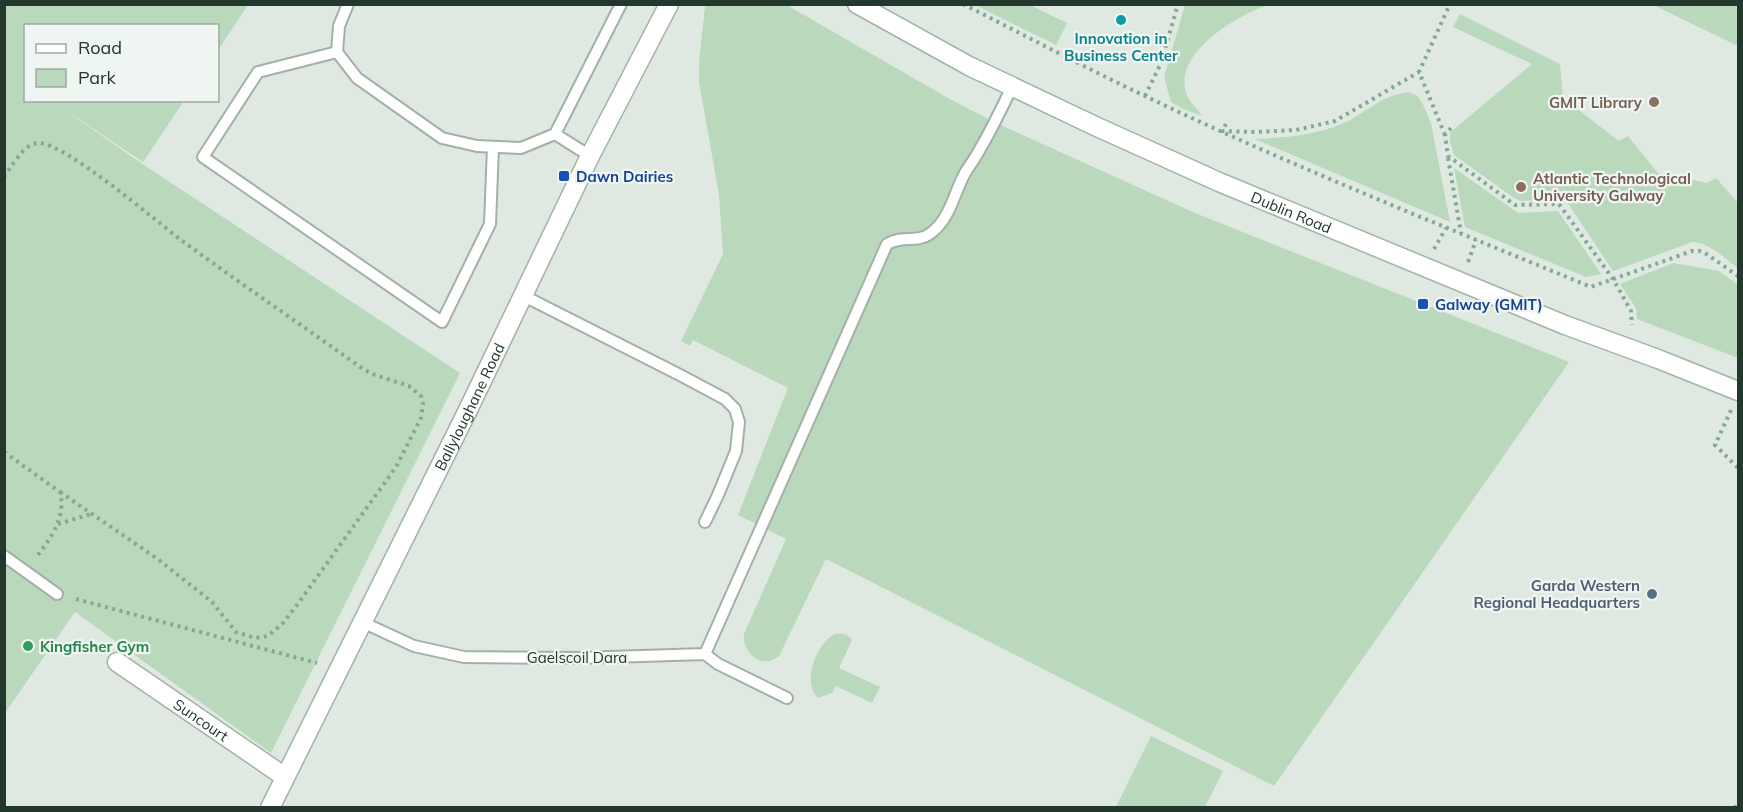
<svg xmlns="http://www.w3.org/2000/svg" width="1743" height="812" font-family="Mulish,sans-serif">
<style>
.green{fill:#bad8bc}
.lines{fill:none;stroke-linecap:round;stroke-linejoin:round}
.service-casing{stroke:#a3b0a8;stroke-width:14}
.minor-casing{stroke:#a3b0a8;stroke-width:21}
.tertiary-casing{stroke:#a3b0a8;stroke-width:21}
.secondary-casing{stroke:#a0b3a8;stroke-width:21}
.path{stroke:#83a995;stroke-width:4;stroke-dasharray:3 4.5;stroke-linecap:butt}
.service{stroke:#fff;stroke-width:10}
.minor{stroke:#fff;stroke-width:18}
.tertiary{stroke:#fff;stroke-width:18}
.secondary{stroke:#fff;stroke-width:18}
.culture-dot{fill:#0f9aa8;stroke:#eff6f1;stroke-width:2}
.education-dot{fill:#8d6e63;stroke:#eff6f1;stroke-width:2}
.transit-dot{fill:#1a4fb4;stroke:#eff6f1;stroke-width:2}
.service-dot{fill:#5c6f8a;stroke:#eff6f1;stroke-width:2}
.leisure-dot{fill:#2e9e5b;stroke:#eff6f1;stroke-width:2}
.labels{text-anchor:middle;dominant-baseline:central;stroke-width:4.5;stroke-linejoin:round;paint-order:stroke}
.culture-label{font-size:15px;font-weight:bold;fill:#0d838f;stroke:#eff6f1}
.education-label{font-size:15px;font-weight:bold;fill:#785e54;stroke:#eff6f1;text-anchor:end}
.transit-label{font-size:15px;font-weight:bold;fill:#164399;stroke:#eff6f1;text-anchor:start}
.street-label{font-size:15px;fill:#22372d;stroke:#eff6f1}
.service-label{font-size:15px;font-weight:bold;fill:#4e5e75;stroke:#eff6f1;text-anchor:end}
.leisure-label{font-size:15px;font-weight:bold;fill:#27864d;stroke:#eff6f1;text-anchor:start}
</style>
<rect width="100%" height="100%" fill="#dfe9e2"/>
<path class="green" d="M707 4H785L948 98 994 122 1195 213 1569 362 1274 786 826 559 779 656C777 657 772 660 770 661 755 664 742 648 744 634L786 539 738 515 788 388 693 340 690 346 681 341 723 254 719 195 699 82V62L705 7Z
M5 5H248L218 50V26H26V100L184 101 143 162 53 102 147 167 460 373 271 753 75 612 5 713Z
M975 5H1030L1067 23 1056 45Z
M1185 5H1268C1238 15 1178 50 1185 89 1187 100 1196 108 1203 116L1183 109 1171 102 1164 77Z
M1653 5H1738V46Z
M1460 14 1560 64 1563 98 1619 141 1628 136 1658 173 1707 183 1716 178 1738 203V268C1725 259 1709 242 1692 242L1613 271 1565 199 1521 201 1514 198 1454 155 1450 142V134L1452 131 1532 64 1453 27Z
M1408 92 1416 95 1422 102 1431 123 1450 222 1255 139C1284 138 1315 135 1342 124 1367 113 1379 96 1408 92Z
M1454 168 1518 213 1558 211 1601 274 1586 277 1465 227Z
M1673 263 1719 271 1738 285V358L1637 319 1636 308 1620 284Z
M835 634C842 633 849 634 852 640L839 668 880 687 872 703 836 686 832 693 818 698C801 683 817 642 835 634Z
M1151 736 1223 771 1205 807H1116Z"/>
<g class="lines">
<defs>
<path id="service" d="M348 4 339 26 337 52 357 78 442 138 477 146 521 148 555 134 621 4
M337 52 258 72 203 157 442 322 490 224 493 147
M555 134 590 156
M522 295 680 375 725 399 735 409 739 422 736 451 718 495 705 522
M4 556 57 594
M362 622 414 646 464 657 578 658 705 654 718 664 787 698
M705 654 887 244C905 234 916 244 931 233 950 219 954 193 965 173 970 165 976 157 980 149 992 129 1002 107 1012 87"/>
<g id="minor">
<path id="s1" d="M117 662 285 777"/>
</g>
<g id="tertiary">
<path id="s2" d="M270 808 467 412 590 156 669 4"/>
</g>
<g id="secondary">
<path id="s3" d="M857 4 969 66 1095 126 1219 182 1565 325 1658 359 1738 391"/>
</g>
</defs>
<use href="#service" class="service-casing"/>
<use href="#minor" class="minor-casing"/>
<use href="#tertiary" class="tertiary-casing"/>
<use href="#secondary" class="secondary-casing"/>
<path class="path" d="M963 4C1024 35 1084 67 1145 96 1291 166 1441 225 1591 287L1692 251H1700L1705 253 1738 276
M1145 96 1161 63 1178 4
M1226 124 1222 131 1256 132 1296 130 1335 121 1419 72
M1451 128 1445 135 1448 156 1515 205 1559 204 1613 279 1631 311 1632 325
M1445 135 1419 72 1450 4
M1448 158 1461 233
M4 177C12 166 24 143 39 143 65 143 156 221 181 240 241 284 303 326 363 369L375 375 409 386 421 396 423 404 421 418 396 467 297 605 283 623 268 636 255 638 236 632 212 602 159 560 60 492
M1434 249 1446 228
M1468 262 1476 240
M1731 410 1715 445 1738 468
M4 452 60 492C66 517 52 537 37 556
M58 524 91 514
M76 599 317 663
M1735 808 1738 802"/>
<use href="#service" class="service"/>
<use href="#minor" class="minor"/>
<use href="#tertiary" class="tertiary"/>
<use href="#secondary" class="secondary"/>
</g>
<circle class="culture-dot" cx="1121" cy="20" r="6"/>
<g class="education-dot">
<circle cx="1654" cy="102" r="6"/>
<circle cx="1521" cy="187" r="6"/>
</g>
<g class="transit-dot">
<rect x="558" y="170" width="12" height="12" rx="3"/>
<rect x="1417" y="298" width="12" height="12" rx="3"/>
</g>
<circle class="service-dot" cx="1652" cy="594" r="6"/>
<circle class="leisure-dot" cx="28" cy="646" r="6"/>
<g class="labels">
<g class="culture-label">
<text x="1121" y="38">Innovation in<tspan x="1121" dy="17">Business Center</tspan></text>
</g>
<g class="education-label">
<text x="1642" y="102">GMIT Library</text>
<text x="1533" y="178" text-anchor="start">Atlantic Technological<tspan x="1533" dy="17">University Galway</tspan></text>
</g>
<g class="transit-label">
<text x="576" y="176">Dawn Dairies</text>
<text x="1435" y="304">Galway (GMIT)</text>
</g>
<g class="street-label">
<text stroke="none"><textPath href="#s3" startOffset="482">Dublin Road</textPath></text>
<text stroke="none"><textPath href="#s2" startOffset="448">Ballyloughane Road</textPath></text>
<text x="577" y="657">Gaelscoil Dara</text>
<text stroke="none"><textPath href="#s1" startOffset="102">Suncourt</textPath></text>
</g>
<g class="service-label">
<text x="1640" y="585">Garda Western<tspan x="1640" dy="17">Regional Headquarters</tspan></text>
</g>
<g class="leisure-label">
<text x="40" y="646">Kingfisher Gym</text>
</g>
</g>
<rect width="1743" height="812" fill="none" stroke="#22372d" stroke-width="12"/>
<rect x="24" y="24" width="195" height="78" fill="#eff6f1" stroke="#9daaa3" stroke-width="1.5"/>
<rect x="36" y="44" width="30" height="9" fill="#ffffff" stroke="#9daaa3" stroke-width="1.5"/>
<text x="78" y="54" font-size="18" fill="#22372d">Road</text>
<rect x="36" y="69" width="30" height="18" fill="#bad8bc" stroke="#9daaa3" stroke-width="1.5"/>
<text x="78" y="84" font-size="18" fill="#22372d">Park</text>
</svg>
